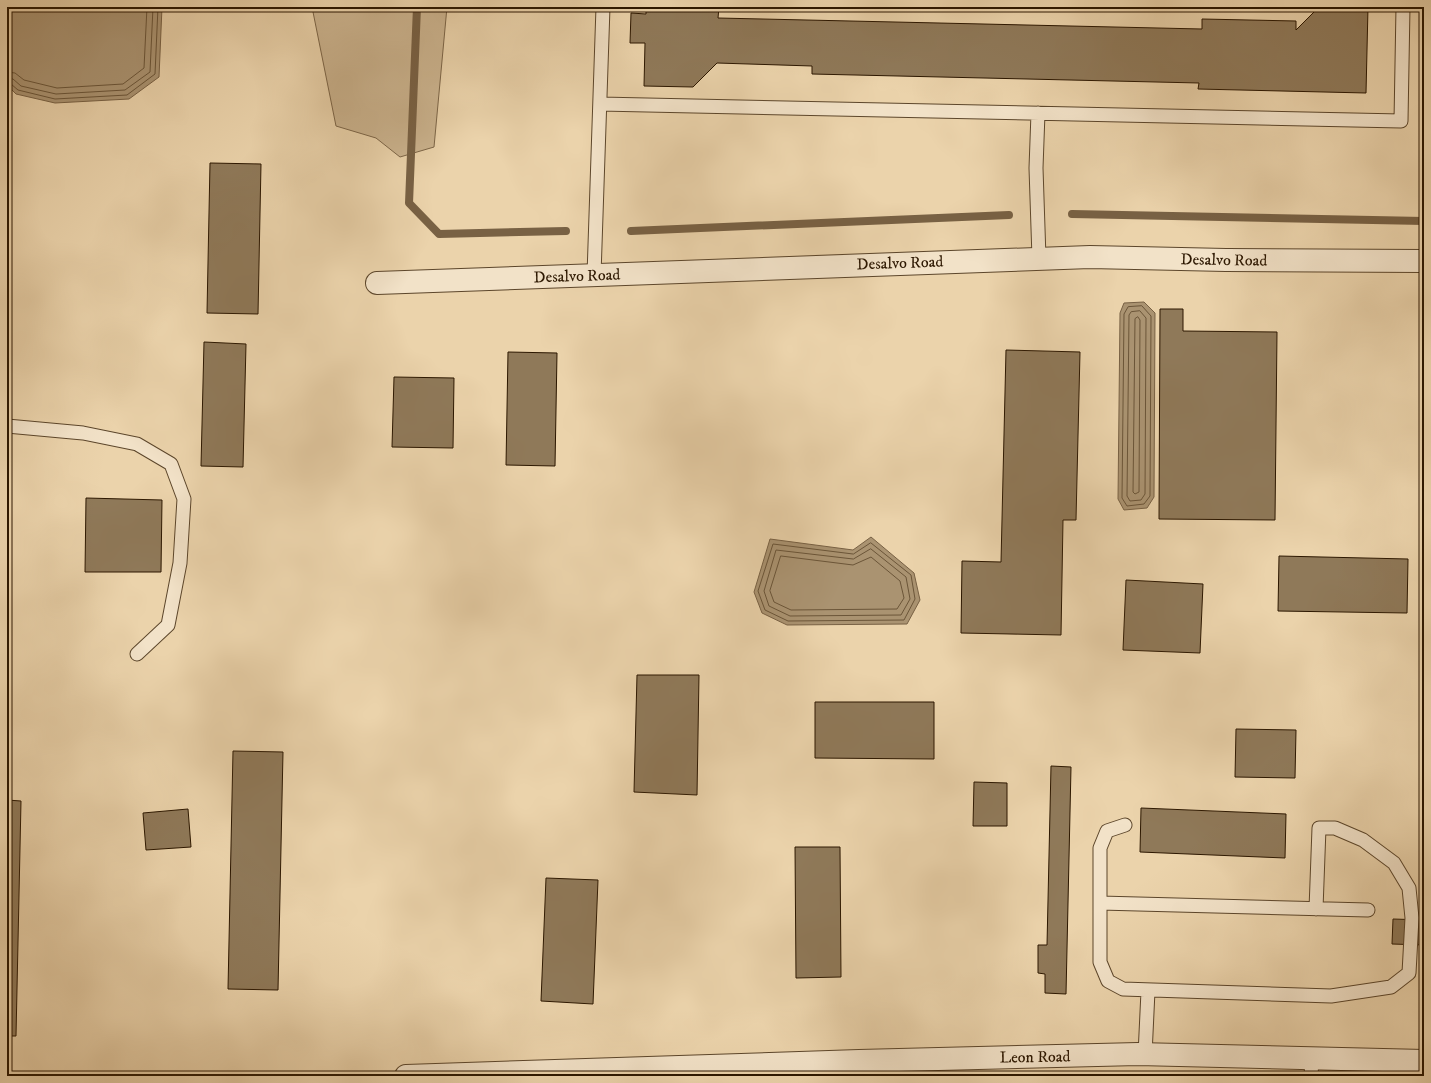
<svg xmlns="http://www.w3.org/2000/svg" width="1431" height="1083" font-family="'IM FELL DW Pica',serif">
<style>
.green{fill:#cbb38e;stroke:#7c6547}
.water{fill:#aa9371;stroke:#786144}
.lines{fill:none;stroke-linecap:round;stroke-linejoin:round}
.shore{stroke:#6b5538;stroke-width:1}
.stream{stroke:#786144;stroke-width:8}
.building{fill:#8f7959;stroke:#2c1700}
.lane-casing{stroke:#5c462b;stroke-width:15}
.street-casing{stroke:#5c462b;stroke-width:24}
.lane{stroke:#f2e2c8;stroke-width:13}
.street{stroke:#f2e2c8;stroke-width:22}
.labels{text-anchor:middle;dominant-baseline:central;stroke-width:4;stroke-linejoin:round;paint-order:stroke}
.street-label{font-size:16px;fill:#2c1700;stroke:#f2e2c8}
</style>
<rect width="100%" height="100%" fill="#ebd3ab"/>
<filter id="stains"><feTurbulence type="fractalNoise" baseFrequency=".005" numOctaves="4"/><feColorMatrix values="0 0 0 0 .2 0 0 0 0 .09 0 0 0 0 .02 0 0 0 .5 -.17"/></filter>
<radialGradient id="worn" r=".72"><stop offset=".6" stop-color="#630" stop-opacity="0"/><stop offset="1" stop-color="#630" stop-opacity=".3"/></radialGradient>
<path class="green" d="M312 7H447L434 147 400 157 376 138 336 126Z"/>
<path class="water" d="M7 7H162L159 77 129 99 55 103 16 94 7 85Z
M1144 302 1155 313 1154 497 1147 508 1124 510 1118 499 1120 313 1124 303Z
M871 537 914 573 920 600 907 624 787 625 762 613 754 592 770 539 853 550Z"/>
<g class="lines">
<path class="shore" d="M7 72 15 73 24 80 57 88 123 84 144 68 147 7
M7 78 13 79 21 86 56 94 125 90 150 72 153 7
M7 83 11 84 18 90 55 99 127 95 155 74 158 7
M1142 306 1151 316 1150 496 1144 504 1127 506 1122 498 1124 314 1128 307Z
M1140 311 1146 318 1145 494 1141 500 1130 501 1127 496 1129 315 1131 312Z
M1138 317 1140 320 1139 492 1135 494 1133 492 1135 319Z
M871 543 911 575 915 599 904 620 788 621 765 610 758 591 773 544 853 554Z
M871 549 906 577 910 599 901 615 790 616 769 606 764 591 776 550 853 559Z
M781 556 853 565 871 557 900 581 904 598 897 609 791 610 774 602 770 591Z"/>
<path class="stream" d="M417 7 409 203 439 234 566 231
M1072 214 1424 221
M631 231 1009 215"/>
</g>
<path class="building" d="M646 7H719L718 18 1202 29V19L1296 21V30L1319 7H1368L1366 93 1198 89 1199 83 812 74V66L717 63 693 87 644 86 645 43H630L631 13 646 14Z
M210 163 261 164 258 314 207 313Z
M1160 309H1183V331L1277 332 1275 520 1159 519Z
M204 342 246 344 243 467 201 466Z
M1006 350 1080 352 1076 520H1063L1061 635 961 633 962 561 1001 562Z
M508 352 557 353 555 466 506 465Z
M394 377 454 378 453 448 392 447Z
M86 498 162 500 161 572H85Z
M1279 556 1408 559 1407 613 1278 611Z
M1126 580 1203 584 1200 653 1123 650Z
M637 675H699L697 795 634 792Z
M815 702H934V759L815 758Z
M1236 729 1296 730 1295 778 1235 777Z
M233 751 283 752 278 990 228 989Z
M1051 766 1071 767 1066 994 1045 993V974L1038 973V945H1047Z
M974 782 1007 783V826H973Z
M7 800 21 801 16 1036H7Z
M1141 808 1286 814 1285 858 1140 852Z
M188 809 191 847 146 850 143 813Z
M795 847H840L841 977 796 978Z
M546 878 598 880 593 1004 541 1001Z
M1393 919 1424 920V945L1392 944Z"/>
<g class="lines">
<defs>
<path id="lane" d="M600 104 1401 121 1403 7
M1038 113 1036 168 1039 258
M594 275 603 7
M7 426 83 433 137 444 171 464 184 499 180 563 168 625 137 654
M1125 825 1107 831 1100 848V962L1108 981 1123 989 1331 996 1391 987 1409 973 1412 918 1409 888 1394 863 1363 840 1335 828H1319L1316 909
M1100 903 1368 910
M1145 1055 1148 991
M1311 1076 1312 1058"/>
<path id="street" d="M377 283 1090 257 1226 260 1424 261
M406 1076 859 1061 1138 1054 1424 1061"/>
</defs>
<use href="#lane" class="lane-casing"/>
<use href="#street" class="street-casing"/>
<use href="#lane" class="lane"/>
<use href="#street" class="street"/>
</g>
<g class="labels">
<g class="street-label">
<text transform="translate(1224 260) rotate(1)">Desalvo Road</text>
<text transform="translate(900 263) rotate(-2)">Desalvo Road</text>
<text transform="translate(577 276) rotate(-2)">Desalvo Road</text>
<text transform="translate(1035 1057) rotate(-1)">Leon Road</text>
</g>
</g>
<rect width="1431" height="1083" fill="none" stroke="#ebd3ab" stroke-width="24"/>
<rect x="8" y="8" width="1415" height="1067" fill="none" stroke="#2c1700" stroke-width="2"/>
<rect x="12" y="12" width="1407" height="1059" fill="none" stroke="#2c1700"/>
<rect width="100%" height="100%" filter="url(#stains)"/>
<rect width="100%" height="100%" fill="url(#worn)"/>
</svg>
